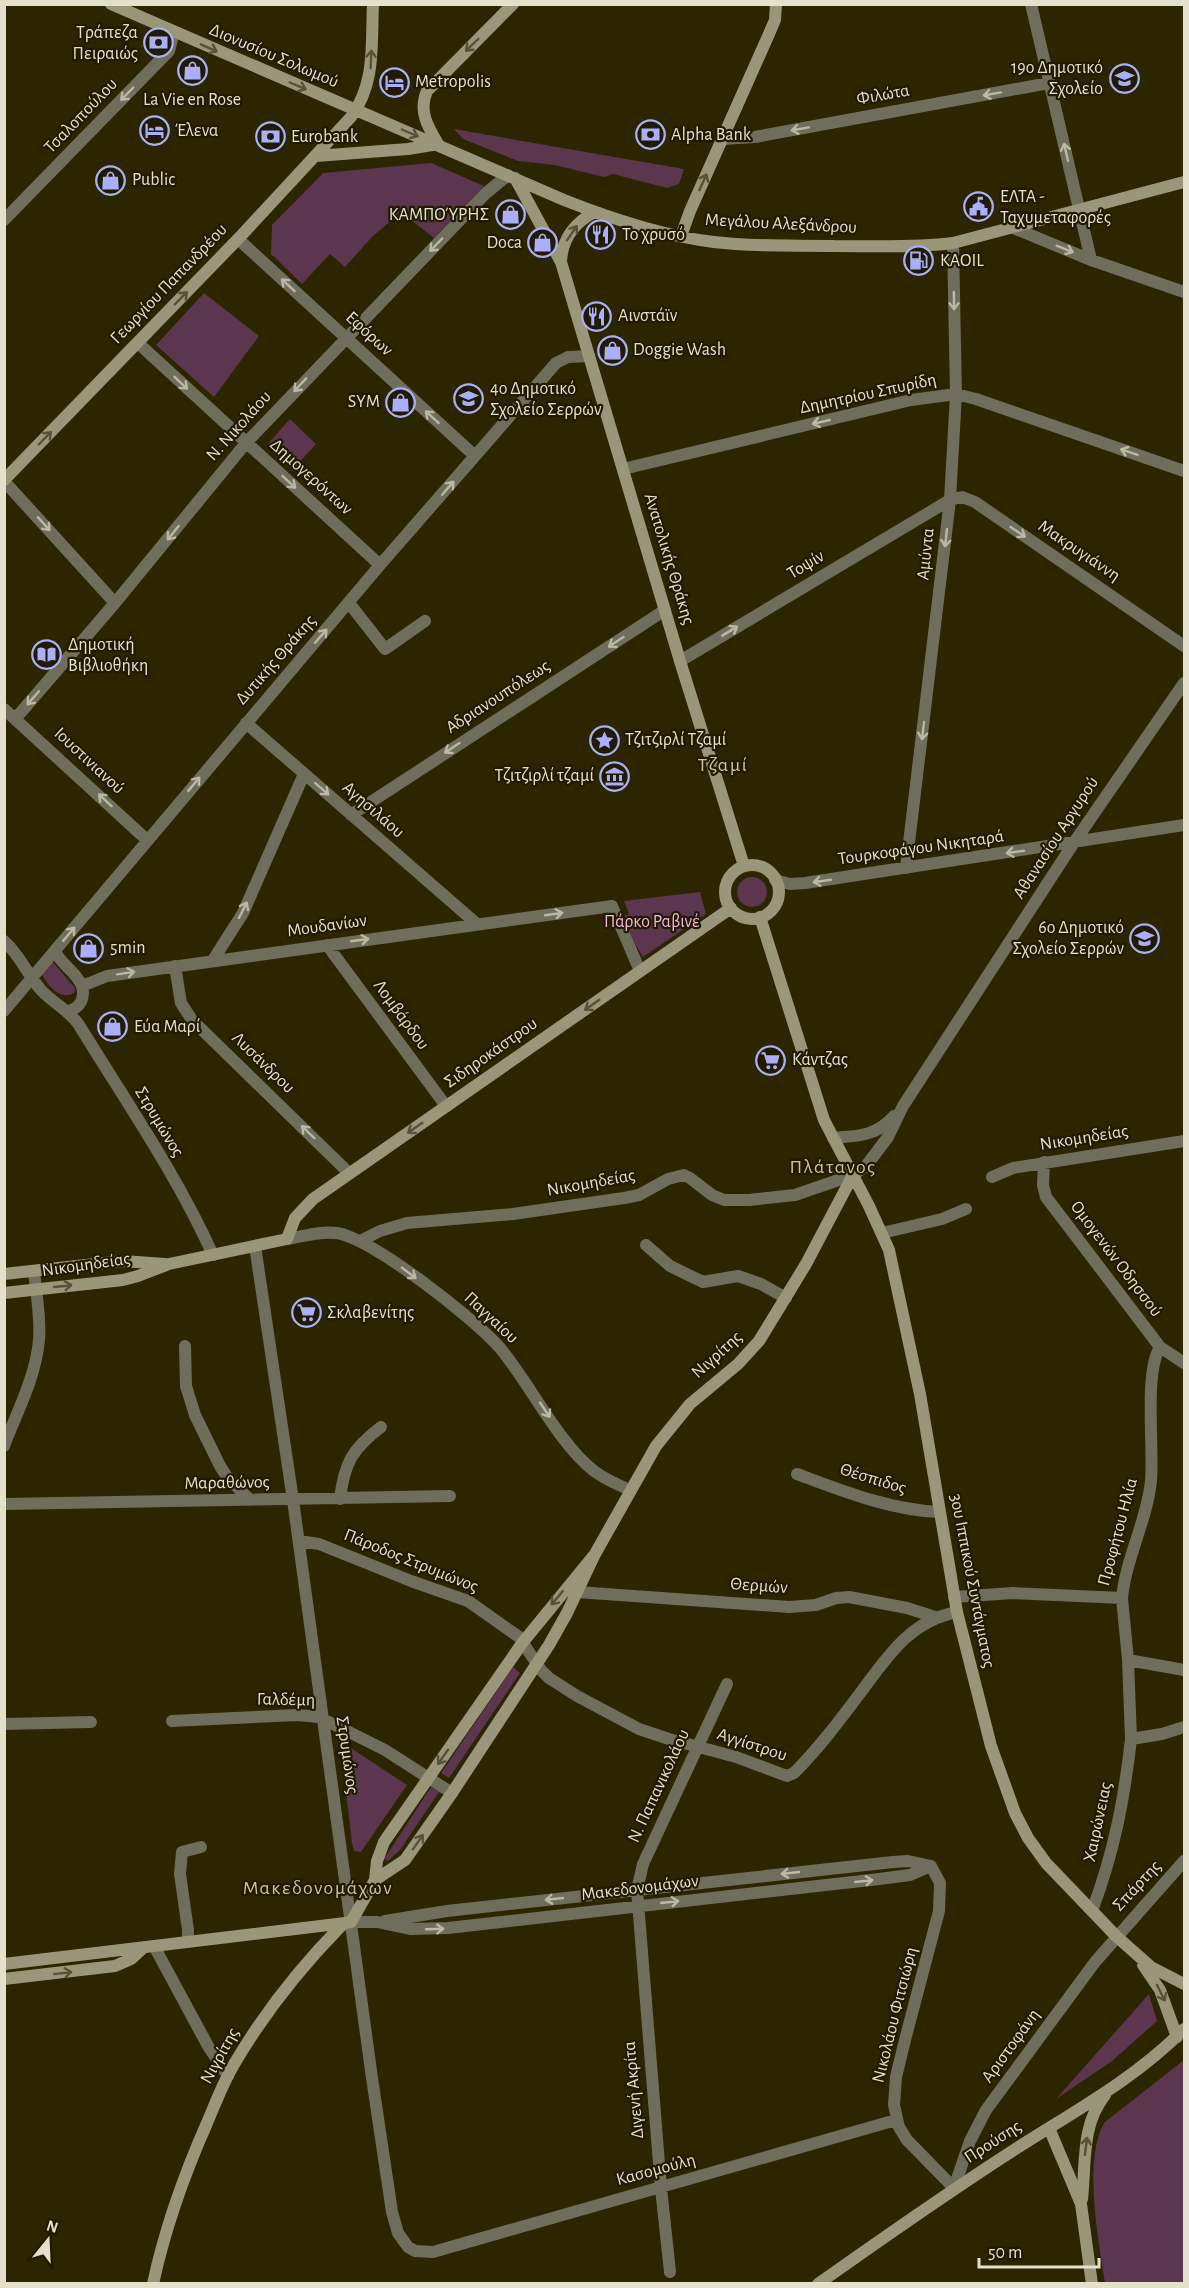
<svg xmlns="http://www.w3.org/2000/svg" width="1189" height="2288" font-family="'Alegreya Sans',sans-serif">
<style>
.green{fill:#5c354f}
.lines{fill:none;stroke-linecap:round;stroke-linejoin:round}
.street{stroke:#6f6d5c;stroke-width:12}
.secondary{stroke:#9a967a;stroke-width:12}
.oneway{stroke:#575237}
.oneway2{stroke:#bbb8a4}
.labels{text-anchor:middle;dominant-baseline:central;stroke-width:4.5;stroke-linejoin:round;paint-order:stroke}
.poi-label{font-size:18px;fill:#e4e1cb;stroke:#201b00;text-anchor:start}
.street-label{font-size:18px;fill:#e4e1cb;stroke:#201b00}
.park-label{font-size:18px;fill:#f6b3de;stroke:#201b00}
.neighbourhood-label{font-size:20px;letter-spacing:1.5px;fill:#cbc59a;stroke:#201b00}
</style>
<rect width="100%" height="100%" fill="#2b2500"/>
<path class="green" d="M454 129 684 169 679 184 667 188 613 174 604 177 555 165 518 161 463 139Z
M431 163 484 186 434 238 401 212 372 237 345 267 330 254 302 284 271 254 272 225 323 173Z
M204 293 259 336 214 397 156 345Z
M290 419 316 444 294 468 267 445Z
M737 892a15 15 0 1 1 30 0a15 15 0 1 1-30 0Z
M700 892 706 914 643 957 634 942 624 916 629 914 624 901Z
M51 960 75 988 74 993C59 1001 48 985 41 973Z
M513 1667 520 1673 449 1778 441 1773Z
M348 1746 407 1785 361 1852 354 1851 352 1843 341 1750 343 1747Z
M431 1787 439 1792 400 1850 388 1861 384 1859Z
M1149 1994 1157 2021 1112 2061 1056 2099Z
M1184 2060V2283H1105C1099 2242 1082 2157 1105 2122Z"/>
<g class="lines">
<path class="street" d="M1031 4 1091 260
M723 139 755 137 1049 83
M4 220 169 51 174 32
M1011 227 1091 260 1184 292
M238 239 475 456
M138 343 380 565
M623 469 911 400 956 394 976 399 1184 471
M4 481 115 603
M349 603 385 649 425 621
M680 661 950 500 962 497 975 502 1184 646
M4 709 147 840
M16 718 115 603 246 443 485 194 508 175
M246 723 477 924
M351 815 665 610
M906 868 950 500 956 394 953 243
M775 880 790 884 805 883 1184 825
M4 941C20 955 27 974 41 990 53 1003 69 1010 79 1025 125 1100 177 1175 213 1255
M327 945 446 1106
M55 951C61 965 76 971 82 986
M213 960 243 913 304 774
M175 966 181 1003 192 1020 349 1173
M4 1011 380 565 556 363 568 357 589 356
M68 1011C81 1008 85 998 82 986L107 976 612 906 640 971
M833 1138C858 1136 877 1136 894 1116
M1044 1162 1043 1185 1046 1197 1160 1347 1184 1363
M992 1177 1013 1168 1184 1141
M882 1233 942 1219 966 1209
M287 1239C303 1236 321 1231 337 1233 373 1239 475 1319 500 1348 530 1384 559 1444 594 1471 605 1479 618 1485 630 1490
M360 1241 380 1231 407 1223 513 1214 624 1198 639 1195 668 1179 684 1175 690 1178 712 1195 724 1200H749L795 1195 853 1175 866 1166 888 1137 903 1106 1073 844 1184 683
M646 1245 670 1266 703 1282 738 1276 761 1284 786 1298
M255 1246 293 1500 372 2078 392 2212 398 2233 408 2247 415 2251 433 2252 896 2120
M185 1346 186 1386 195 1415 220 1466 227 1477 250 1500
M4 1446C17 1412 36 1376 39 1340 41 1318 36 1293 34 1271
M797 1474C843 1491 890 1510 939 1512
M340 1499C344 1463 353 1448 381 1427
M4 1504 450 1496
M299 1541 319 1544 411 1581 468 1601 519 1637 541 1670 549 1678 577 1696 639 1729 669 1739 736 1757 787 1776 794 1773C819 1748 840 1720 861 1692 888 1656 910 1621 957 1612
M577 1592 789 1607 816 1605 836 1598 849 1597 907 1608 935 1617
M954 1597 1013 1593 1122 1598C1126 1558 1147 1520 1151 1481 1154 1448 1144 1373 1160 1347
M1122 1598 1128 1660 1131 1739
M1128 1660 1184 1670
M172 1721 297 1715 319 1717 385 1750 452 1793
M4 1724 91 1722
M931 1866 940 1883 939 1911 905 2040 896 2077 894 2105 899 2127 907 2140 954 2188 970 2141 986 2110 1095 1962 1184 1861
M1092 1911C1114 1852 1124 1801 1131 1739L1162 1734 1184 1727
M385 1921 447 1911 893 1862 908 1861 931 1866
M351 1922H377L410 1929 448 1928 879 1879 910 1875 931 1866
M188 1942V1930L180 1874 182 1852 201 1847
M154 1946 208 2046 228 2076
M670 2272 661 2188 637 1890 643 1864 727 1684"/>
<path class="secondary" d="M111 4 564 200C612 219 663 236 714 242 754 247 794 245 834 246 873 246 913 248 953 243L1184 182
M316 156 408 149 438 144C428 127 418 111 427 91L513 4
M515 178 561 262 680 661 744 866
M681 236 690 211 769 34 775 20 776 4
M561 262C562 239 575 222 595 212
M4 480 238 239 351 117C376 83 371 45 373 4
M725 892a27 27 0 1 1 54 0a27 27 0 1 1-54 0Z
M760 917 824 1120 869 1206 889 1250 920 1394 957 1612 991 1746 1015 1813 1028 1838 1046 1863 1116 1936 1151 1967 1184 1984
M4 1274 122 1261 165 1264
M4 1293 123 1280 138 1276 169 1264 287 1239 295 1218 313 1199 731 908
M375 1880 405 1860 452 1793 549 1645 567 1613 595 1554 656 1446 690 1404 738 1364 759 1341 806 1264 853 1175
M4 1964 345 1923
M1143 1965 1160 1990 1177 2037
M4 1979 115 1966 131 1959 144 1947
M1049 2128 1081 2204 1092 2284
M1082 2199C1086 2163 1081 2125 1105 2095
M153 2284C165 2228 184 2175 207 2123 216 2102 224 2080 236 2061 265 2012 300 1968 340 1927L345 1923 351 1922 375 1880 377 1861 384 1842 523 1642 595 1554
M818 2284C883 2238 947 2193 1014 2150 1073 2112 1135 2079 1184 2029"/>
</g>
<defs><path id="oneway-shaft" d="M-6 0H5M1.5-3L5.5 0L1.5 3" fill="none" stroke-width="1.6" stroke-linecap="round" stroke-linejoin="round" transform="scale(1.5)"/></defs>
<g class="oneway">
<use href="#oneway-shaft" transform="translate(472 45) rotate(136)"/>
<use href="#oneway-shaft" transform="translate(209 48) rotate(24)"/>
<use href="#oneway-shaft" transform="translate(371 59) rotate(-88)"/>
<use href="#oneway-shaft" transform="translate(298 86) rotate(23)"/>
<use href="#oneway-shaft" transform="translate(410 133) rotate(23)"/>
<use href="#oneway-shaft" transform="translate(703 182) rotate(-66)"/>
<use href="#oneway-shaft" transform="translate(572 233) rotate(-55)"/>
<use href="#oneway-shaft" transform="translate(181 298) rotate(-46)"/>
<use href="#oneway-shaft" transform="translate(45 438) rotate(-46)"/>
<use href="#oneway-shaft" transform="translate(592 1005) rotate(145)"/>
<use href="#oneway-shaft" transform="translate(415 1128) rotate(145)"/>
<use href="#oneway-shaft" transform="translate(63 1286) rotate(-6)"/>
<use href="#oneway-shaft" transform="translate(557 1598) rotate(130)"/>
<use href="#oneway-shaft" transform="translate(443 1757) rotate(125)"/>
<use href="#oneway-shaft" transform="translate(418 1842) rotate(-55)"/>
<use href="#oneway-shaft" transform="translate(63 1973) rotate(-7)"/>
<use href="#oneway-shaft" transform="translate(1161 1993) rotate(64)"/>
<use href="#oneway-shaft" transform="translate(1086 2146) rotate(-83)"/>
</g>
<g class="oneway2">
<use href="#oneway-shaft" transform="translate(127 94) rotate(134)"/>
<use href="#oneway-shaft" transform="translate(992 94) rotate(170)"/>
<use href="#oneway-shaft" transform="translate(800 129) rotate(170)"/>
<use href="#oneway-shaft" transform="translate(1066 152) rotate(-103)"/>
<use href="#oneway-shaft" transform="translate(436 245) rotate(134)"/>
<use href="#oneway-shaft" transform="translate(1065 249) rotate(22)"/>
<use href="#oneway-shaft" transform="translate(288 285) rotate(-137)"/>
<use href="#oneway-shaft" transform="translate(954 301) rotate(89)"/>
<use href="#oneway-shaft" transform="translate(181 383) rotate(43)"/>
<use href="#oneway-shaft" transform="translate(300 385) rotate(133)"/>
<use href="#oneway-shaft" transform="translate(432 417) rotate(-138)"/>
<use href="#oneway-shaft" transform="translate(821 422) rotate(167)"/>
<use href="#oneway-shaft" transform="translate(1129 452) rotate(-161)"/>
<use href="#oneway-shaft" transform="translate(289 482) rotate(42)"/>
<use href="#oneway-shaft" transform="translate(448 488) rotate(-49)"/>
<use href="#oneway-shaft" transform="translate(44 524) rotate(48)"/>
<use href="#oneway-shaft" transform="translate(1018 532) rotate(34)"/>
<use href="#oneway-shaft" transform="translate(173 533) rotate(129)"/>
<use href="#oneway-shaft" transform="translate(946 538) rotate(96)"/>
<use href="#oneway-shaft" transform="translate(730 631) rotate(-31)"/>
<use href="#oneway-shaft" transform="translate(321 636) rotate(-49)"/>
<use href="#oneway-shaft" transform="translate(616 642) rotate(147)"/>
<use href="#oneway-shaft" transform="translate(33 698) rotate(131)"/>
<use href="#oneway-shaft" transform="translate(923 731) rotate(97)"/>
<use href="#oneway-shaft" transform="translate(452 748) rotate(147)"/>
<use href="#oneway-shaft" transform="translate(194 784) rotate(-50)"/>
<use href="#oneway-shaft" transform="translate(322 789) rotate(41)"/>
<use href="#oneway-shaft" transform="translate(105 800) rotate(-137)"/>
<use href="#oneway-shaft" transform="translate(1015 852) rotate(172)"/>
<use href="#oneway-shaft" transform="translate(822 881) rotate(172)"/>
<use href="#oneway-shaft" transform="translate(243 910) rotate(-63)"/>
<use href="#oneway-shaft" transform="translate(554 914) rotate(-8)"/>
<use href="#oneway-shaft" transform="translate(69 934) rotate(-50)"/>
<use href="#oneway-shaft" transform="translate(360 940) rotate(-8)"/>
<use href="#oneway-shaft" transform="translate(126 973) rotate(-9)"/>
<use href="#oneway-shaft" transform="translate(308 1132) rotate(-136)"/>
<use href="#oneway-shaft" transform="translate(409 1273) rotate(37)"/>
<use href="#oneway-shaft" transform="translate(545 1410) rotate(56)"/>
<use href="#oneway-shaft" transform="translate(790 1873) rotate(174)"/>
<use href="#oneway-shaft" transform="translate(864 1881) rotate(-6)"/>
<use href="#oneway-shaft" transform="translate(554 1899) rotate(174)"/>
<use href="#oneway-shaft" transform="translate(670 1902) rotate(-6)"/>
<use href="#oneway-shaft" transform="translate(435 1929) rotate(-2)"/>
</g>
<defs>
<symbol id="bank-ring" viewBox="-11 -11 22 22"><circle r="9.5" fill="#201b00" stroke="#abaffb" stroke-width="1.5"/><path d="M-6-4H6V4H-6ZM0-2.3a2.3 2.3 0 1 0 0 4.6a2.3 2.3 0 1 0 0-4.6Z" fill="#abaffb"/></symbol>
<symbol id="shop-ring" viewBox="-11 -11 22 22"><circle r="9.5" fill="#201b00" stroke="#abaffb" stroke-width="1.5"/><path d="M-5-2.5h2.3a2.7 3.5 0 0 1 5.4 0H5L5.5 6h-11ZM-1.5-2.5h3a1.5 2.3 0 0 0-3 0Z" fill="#abaffb"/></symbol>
<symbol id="school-ring" viewBox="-11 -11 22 22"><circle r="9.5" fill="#201b00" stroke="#abaffb" stroke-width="1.5"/><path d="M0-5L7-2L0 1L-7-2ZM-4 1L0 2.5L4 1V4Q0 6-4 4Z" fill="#abaffb"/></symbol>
<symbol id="hotel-ring" viewBox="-11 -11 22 22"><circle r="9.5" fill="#201b00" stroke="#abaffb" stroke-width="1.5"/><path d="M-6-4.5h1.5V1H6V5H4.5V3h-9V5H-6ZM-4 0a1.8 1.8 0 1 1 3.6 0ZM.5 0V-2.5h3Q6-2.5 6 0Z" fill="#abaffb"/></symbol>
<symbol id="civic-ring" viewBox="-11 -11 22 22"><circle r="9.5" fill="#201b00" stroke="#abaffb" stroke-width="1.5"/><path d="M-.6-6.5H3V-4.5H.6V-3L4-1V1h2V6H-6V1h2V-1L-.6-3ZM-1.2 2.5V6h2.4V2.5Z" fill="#abaffb"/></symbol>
<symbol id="restaurant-ring" viewBox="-11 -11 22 22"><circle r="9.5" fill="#201b00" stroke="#abaffb" stroke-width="1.5"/><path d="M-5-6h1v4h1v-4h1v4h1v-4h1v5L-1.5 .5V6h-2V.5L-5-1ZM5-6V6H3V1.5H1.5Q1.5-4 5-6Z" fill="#abaffb"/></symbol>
<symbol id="fuel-ring" viewBox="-11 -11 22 22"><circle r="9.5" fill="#201b00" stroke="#abaffb" stroke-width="1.5"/><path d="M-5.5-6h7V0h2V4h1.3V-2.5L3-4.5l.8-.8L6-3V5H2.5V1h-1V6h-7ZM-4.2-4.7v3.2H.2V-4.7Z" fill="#abaffb"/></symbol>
<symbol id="library-ring" viewBox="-11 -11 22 22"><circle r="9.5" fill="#201b00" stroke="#abaffb" stroke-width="1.5"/><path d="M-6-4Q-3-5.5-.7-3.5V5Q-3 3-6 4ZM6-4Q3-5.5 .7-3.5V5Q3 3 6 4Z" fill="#abaffb"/></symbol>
<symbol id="sight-ring" viewBox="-11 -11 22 22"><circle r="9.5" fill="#201b00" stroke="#abaffb" stroke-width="1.5"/><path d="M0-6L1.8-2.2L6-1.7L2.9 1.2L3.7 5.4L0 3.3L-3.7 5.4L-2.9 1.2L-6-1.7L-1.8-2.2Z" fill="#abaffb"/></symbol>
<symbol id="museum-ring" viewBox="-11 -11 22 22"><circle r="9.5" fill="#201b00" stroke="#abaffb" stroke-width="1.5"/><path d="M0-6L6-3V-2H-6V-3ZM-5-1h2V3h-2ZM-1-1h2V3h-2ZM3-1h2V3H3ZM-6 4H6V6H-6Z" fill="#abaffb"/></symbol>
<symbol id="supermarket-ring" viewBox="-11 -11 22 22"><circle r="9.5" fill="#201b00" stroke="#abaffb" stroke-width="1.5"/><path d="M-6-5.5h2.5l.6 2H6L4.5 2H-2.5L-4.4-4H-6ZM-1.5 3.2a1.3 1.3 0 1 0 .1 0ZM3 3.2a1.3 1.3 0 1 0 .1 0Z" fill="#abaffb"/></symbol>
</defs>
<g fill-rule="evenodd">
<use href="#bank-ring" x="142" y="26" width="33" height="33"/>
<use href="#shop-ring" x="176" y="54" width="33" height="33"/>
<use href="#school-ring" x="1108" y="62" width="33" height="33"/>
<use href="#hotel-ring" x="378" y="66" width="33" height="33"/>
<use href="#hotel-ring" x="138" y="114" width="33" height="33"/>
<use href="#bank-ring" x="634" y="118" width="33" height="33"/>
<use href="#bank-ring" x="254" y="120" width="33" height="33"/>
<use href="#shop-ring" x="94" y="164" width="33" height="33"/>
<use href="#civic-ring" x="962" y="190" width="33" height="33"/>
<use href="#shop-ring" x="494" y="198" width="33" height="33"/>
<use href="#restaurant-ring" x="584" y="218" width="33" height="33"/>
<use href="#shop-ring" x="526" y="226" width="33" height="33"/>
<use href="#fuel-ring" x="902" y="244" width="33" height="33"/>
<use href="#restaurant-ring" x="580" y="300" width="33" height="33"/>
<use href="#shop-ring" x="596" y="334" width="33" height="33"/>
<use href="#school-ring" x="452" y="382" width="33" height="33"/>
<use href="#shop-ring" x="384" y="386" width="33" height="33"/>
<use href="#library-ring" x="30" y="638" width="33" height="33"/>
<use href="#sight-ring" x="588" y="724" width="33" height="33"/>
<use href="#museum-ring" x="598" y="760" width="33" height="33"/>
<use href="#school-ring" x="1128" y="922" width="33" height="33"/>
<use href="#shop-ring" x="72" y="932" width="33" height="33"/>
<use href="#shop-ring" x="96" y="1010" width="33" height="33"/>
<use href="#supermarket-ring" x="754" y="1044" width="33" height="33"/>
<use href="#supermarket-ring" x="290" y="1296" width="33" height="33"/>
</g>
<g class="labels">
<g class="poi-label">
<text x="138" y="33" text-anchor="end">Τράπεζα<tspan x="138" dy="21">Πειραιώς</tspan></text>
<text x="1103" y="68" text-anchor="end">19ο Δημοτικό<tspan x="1103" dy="21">Σχολείο</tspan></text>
<text x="415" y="82">Metropolis</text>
<text x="192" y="100" text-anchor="middle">La Vie en Rose</text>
<text x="175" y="131">Έλενα</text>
<text x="671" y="135">Alpha Bank</text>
<text x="291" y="137">Eurobank</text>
<text x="132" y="180">Public</text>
<text x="1000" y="197">ΕΛΤΑ -<tspan x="1000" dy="21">Ταχυμεταφορές</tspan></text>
<text x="489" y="215" text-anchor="end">ΚΑΜΠΟΎΡΗΣ</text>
<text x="622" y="235">Το χρυσό</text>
<text x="522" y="243" text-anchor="end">Doca</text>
<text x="940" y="261">KAOIL</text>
<text x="618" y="316">Αινστάϊν</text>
<text x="633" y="350">Doggie Wash</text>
<text x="490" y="389">4ο Δημοτικό<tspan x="490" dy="21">Σχολείο Σερρών</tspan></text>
<text x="380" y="402" text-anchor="end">SYM</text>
<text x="68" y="645">Δημοτική<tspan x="68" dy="21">Βιβλιοθήκη</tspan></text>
<text x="625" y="740">Τζιτζιρλί Τζαμί</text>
<text x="594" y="776" text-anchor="end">Τζιτζιρλί τζαμί</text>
<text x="1124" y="928" text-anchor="end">6ο Δημοτικό<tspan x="1124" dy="21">Σχολείο Σερρών</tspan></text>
<text x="110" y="948">5min</text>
<text x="134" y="1027">Εύα Μαρί</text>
<text x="792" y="1060">Κάντζας</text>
<text x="327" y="1313">Σκλαβενίτης</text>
</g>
<g class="street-label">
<text transform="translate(274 56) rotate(23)">Διονυσίου Σολωμού</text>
<text transform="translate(883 95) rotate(-10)">Φιλώτα</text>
<text transform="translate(81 116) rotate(-46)">Τσαλοπούλου</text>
<text transform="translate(781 224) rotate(3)">Μεγάλου Αλεξάνδρου</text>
<text transform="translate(169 284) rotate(-46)">Γεωργίου Παπανδρέου</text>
<text transform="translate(369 334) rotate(42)">Εφόρων</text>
<text transform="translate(868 394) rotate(-12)">Δημητρίου Σπυρίδη</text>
<text transform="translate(239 426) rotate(-48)">Ν. Νικολάου</text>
<text transform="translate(311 477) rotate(42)">Δημογερόντων</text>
<text transform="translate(1079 551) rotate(34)">Μακρυγιάννη</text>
<text transform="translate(926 554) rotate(-84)">Αμύντα</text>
<text transform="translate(669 559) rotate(73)">Ανατολικής Θράκης</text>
<text transform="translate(806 565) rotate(-31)">Τοψίν</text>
<text transform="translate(276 660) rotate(-49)">Δυτικής Θράκης</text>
<text transform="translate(498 697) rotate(-33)">Αδριανουπόλεως</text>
<text transform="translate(89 761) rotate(43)">Ιουστινιανού</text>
<text transform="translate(373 810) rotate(41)">Αγησιλάου</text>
<text transform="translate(1056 838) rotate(-57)">Αθανασίου Αργυρού</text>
<text transform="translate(921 848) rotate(-8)">Τουρκοφάγου Νικηταρά</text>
<text transform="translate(327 926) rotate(-8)">Μουδανίων</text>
<text transform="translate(401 1015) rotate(54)">Λομβάρδου</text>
<text transform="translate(491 1053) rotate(-35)">Σιδηροκάστρου</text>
<text transform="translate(263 1063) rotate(44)">Λυσάνδρου</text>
<text transform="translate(159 1122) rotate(59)">Στρυμώνος</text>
<text transform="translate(1084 1138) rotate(-9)">Νικομηδείας</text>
<text transform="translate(591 1183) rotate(-10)">Νικομηδείας</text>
<text transform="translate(1116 1259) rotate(53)">Ομογενών Οδησσού</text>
<text transform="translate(86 1265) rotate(-8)">Νικομηδείας</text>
<text transform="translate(491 1318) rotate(43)">Παγγαίου</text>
<text transform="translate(717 1355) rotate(-42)">Νιγρίτης</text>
<text transform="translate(873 1479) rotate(17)">Θέσπιδος</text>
<text transform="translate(227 1483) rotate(-1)">Μαραθώνος</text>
<text transform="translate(1118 1532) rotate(-75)">Προφήτου Ηλία</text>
<text transform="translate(411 1561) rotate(22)">Πάροδος Στρυμώνος</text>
<text transform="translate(972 1581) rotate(79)">3ου Ιππικού Συντάγματος</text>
<text transform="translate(759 1586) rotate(4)">Θερμών</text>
<text transform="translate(286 1700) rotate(1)">Γαλδέμη</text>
<text transform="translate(752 1745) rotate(18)">Αγγίστρου</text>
<text transform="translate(347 1755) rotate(82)">Στρυμώνος</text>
<text transform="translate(659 1786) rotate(-65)">Ν. Παπανικολάου</text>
<text transform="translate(1098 1822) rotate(-78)">Χαιρώνειας</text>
<text transform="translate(1137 1886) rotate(-47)">Σπάρτης</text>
<text transform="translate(640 1888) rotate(-7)">Μακεδονομάχων</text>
<text transform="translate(895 2015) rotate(-76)">Νικολάου Φιτσιώρη</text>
<text transform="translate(1011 2046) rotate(-54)">Αριστοφάνη</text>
<text transform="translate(220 2056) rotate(-61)">Νιγρίτης</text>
<text transform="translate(634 2090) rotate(-95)">Διγενή Ακρίτα</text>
<text transform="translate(993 2142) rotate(-33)">Προύσης</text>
<text transform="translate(656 2170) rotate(-15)">Κασομούλη</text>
</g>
<g class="park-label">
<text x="652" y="922">Πάρκο Ραβινέ</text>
</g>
<g class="neighbourhood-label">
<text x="723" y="765">Τζαμί</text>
<text x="833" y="1167">Πλάτανος</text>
<text x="318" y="1888">Μακεδονομάχων</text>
</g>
</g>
<rect width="1189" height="2288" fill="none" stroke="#e4e1cb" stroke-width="12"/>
<g transform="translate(48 2240) rotate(18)" stroke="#201b00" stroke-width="4.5" paint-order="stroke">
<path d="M0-4.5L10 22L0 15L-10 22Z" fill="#e4e1cb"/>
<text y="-9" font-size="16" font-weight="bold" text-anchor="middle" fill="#e4e1cb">N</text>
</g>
<path d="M979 2258v9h120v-9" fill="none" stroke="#e4e1cb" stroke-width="3"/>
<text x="988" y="2258" font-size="18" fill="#e4e1cb" stroke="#201b00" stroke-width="4.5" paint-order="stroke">50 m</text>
</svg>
